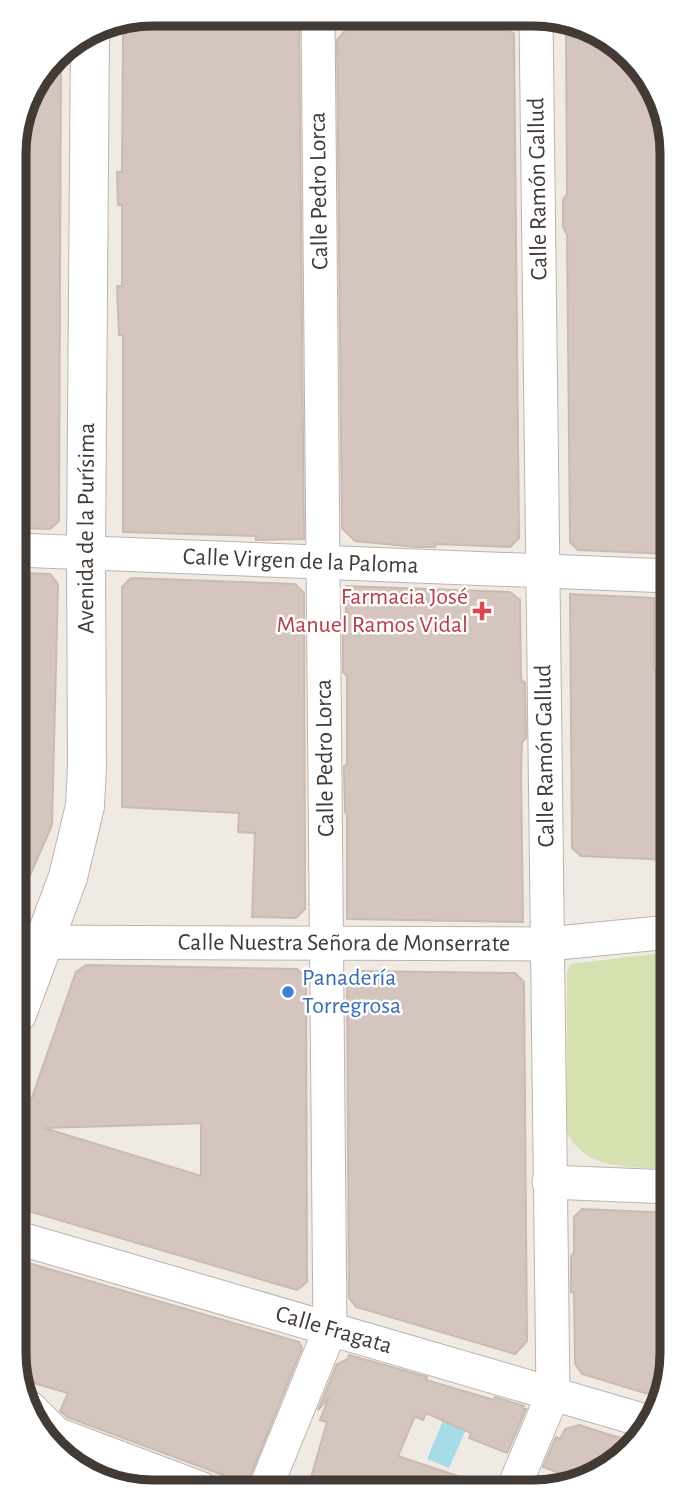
<svg xmlns="http://www.w3.org/2000/svg" width="686" height="1506" font-family="'Alegreya Sans',sans-serif">
<style>
.green{fill:#d6e1b0}
.water{fill:#a5dce8}
.building{fill:#d4c6be;stroke:#cbbaaf;stroke-width:2;fill-rule:evenodd}
.lines{fill:none;stroke-linecap:round;stroke-linejoin:round}
.minor-casing{stroke:#beb3ab;stroke-width:35}
.tertiary-casing{stroke:#beb3ab;stroke-width:40}
.minor{stroke:#fff;stroke-width:33}
.tertiary{stroke:#fff;stroke-width:38}
.health-dot{fill:#e0444e;stroke:#fff;stroke-width:2.5}
.shop-dot{fill:#3f7fe0;stroke:#fff;stroke-width:2.5}
.labels{text-anchor:middle;dominant-baseline:central;stroke-width:5;stroke-linejoin:round;paint-order:stroke}
.street-label{font-size:24px;fill:#423a35;stroke:#fff}
.health-label{font-size:24px;fill:#be3a42;stroke:#fff;text-anchor:end}
.shop-label{font-size:24px;fill:#366cbe;stroke:#fff;text-anchor:start}
.rim{fill:none;stroke:#423a35;stroke-width:9}
</style>
<rect width="100%" height="100%" fill="#f0eae4"/>
<path class="green" d="M670 952 671 1169C635 1167 584 1171 567 1132V971L571 964Z"/>
<path class="water" d="M445 1416 468 1425 449 1468 427 1459Z"/>
<path class="building" d="M269 23H299L304 539 256 540V536L123 532V335H119L117 286H122V205H118L117 172H122L123 35 131 27H269Z
M576 25 631 54 667 117 669 554 578 550 570 542 567 235 563 227V200L567 194 566 36Z
M504 26 514 34 519 538 510 547 436 544 435 547H416L355 541 342 528 337 40 348 27Z
M61 49 59 521 50 529 16 528 14 143 29 91Z
M16 573 50 574 58 584 52 825 17 905V824L23 825 24 775H17L16 724H22L26 625H16Z
M131 578 295 584 304 593 305 909 296 918 252 917 255 833 238 832 239 813 122 807V587Z
M346 586 510 592 520 600 521 679 525 683 526 738 522 742 521 771 523 922 347 919V815L345 812 344 767 347 764V676L343 672V628H346Z
M570 594 654 598V670L669 671 670 860 581 856 572 848Z
M86 965 297 969 306 978 307 1282 297 1290 18 1208V1137L76 972ZM201 1123V1176L44 1128 179 1124Z
M356 971 515 973 524 982 527 1341 515 1354 356 1307 349 1298 347 980Z
M582 1209 671 1213 672 1363 658 1397 582 1374 575 1364 574 1292H571V1256L574 1253V1217Z
M18 1260 299 1342 302 1348 247 1484 67 1417 60 1411 68 1393 19 1379Z
M349 1355 427 1377 426 1380 494 1400 495 1397 524 1406 523 1409H526L507 1453 469 1438 471 1433 426 1413 423 1420 415 1416 398 1456 481 1484 480 1488H308L327 1422 320 1420 329 1398 318 1410 337 1364 348 1359Z
M579 1425 607 1434 636 1442 579 1481 543 1467 556 1437 560 1439 565 1429Z
M66 1458 148 1489H126Z"/>
<g class="lines">
<defs>
<g id="minor">
<path id="s1" d="M16 550 669 576"/>
<path id="s2" d="M17 942 547 944 670 932"/>
<path d="M549 1182 671 1187"/>
<path id="s3" d="M18 1238 649 1422"/>
<path d="M30 1408 56 1434 202 1489"/>
<path d="M514 1487 553 1394 536 17"/>
<path d="M265 1489 330 1330 318 15"/>
</g>
<g id="tertiary">
<path id="s4" d="M17 1014 68 877 85 806 87 766 86 553 90 31"/>
</g>
</defs>
<use href="#minor" class="minor-casing"/>
<use href="#tertiary" class="tertiary-casing"/>
<use href="#minor" class="minor"/>
<use href="#tertiary" class="tertiary"/>
</g>
<path class="health-dot" d="M478.5 600.5h7v7h7v7h-7v7h-7v-7h-7v-7h7z"/>
<circle class="shop-dot" cx="288" cy="992" r="7"/>
<g class="labels">
<g class="street-label">
<text transform="translate(538 189) rotate(-91)">Calle Ramón Gallud</text>
<text transform="translate(319 191) rotate(-91)">Calle Pedro Lorca</text>
<text stroke="none"><textPath href="#s4" startOffset="497">Avenida de la Purísima</textPath></text>
<text stroke="none"><textPath href="#s1" startOffset="285">Calle Virgen de la Paloma</textPath></text>
<text transform="translate(545 756) rotate(-91)">Calle Ramón Gallud</text>
<text transform="translate(325 758) rotate(-91)">Calle Pedro Lorca</text>
<text stroke="none"><textPath href="#s2" startOffset="327">Calle Nuestra Señora de Monserrate</textPath></text>
<text stroke="none"><textPath href="#s3" startOffset="329">Calle Fragata</textPath></text>
</g>
<g class="health-label">
<text x="468" y="597">Farmacia José<tspan x="468" dy="28">Manuel Ramos Vidal</tspan></text>
</g>
<g class="shop-label">
<text x="302" y="978">Panadería<tspan x="302" dy="28">Torregrosa</tspan></text>
</g>
</g>
<path d="M0 0H686V1506H0ZM153 26H533A127 127 0 0 1 660 153V1353A127 127 0 0 1 533 1480H153A127 127 0 0 1 26 1353V153A127 127 0 0 1 153 26Z" fill="#fff" fill-rule="evenodd"/>
<path class="rim" d="M153 26H533A127 127 0 0 1 660 153V1353A127 127 0 0 1 533 1480H153A127 127 0 0 1 26 1353V153A127 127 0 0 1 153 26Z"/>
</svg>
